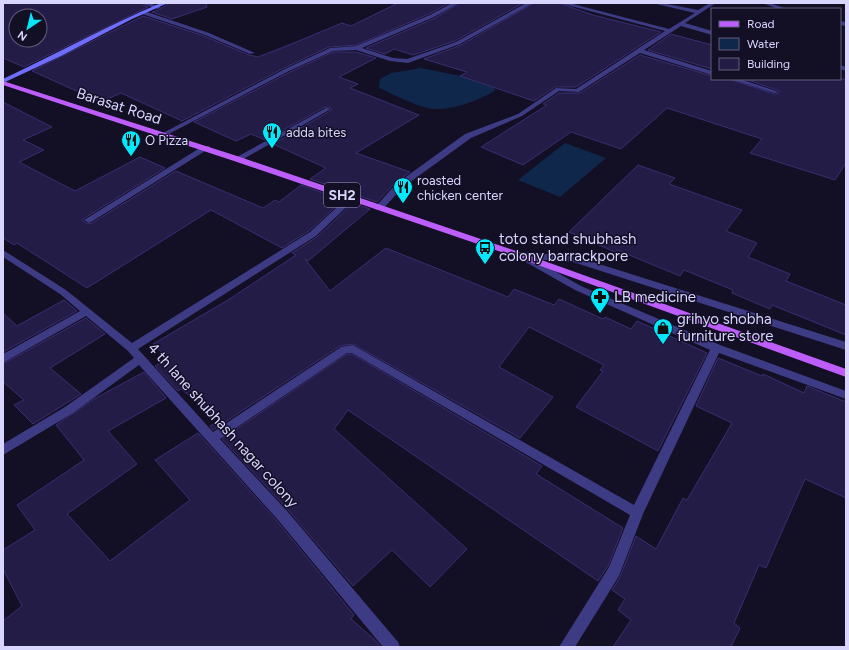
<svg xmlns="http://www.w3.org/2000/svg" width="849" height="650" font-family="Figtree,sans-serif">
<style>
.water{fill:#0f274a}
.building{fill:#231c46;stroke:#3a2e71;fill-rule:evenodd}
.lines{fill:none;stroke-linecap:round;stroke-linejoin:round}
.street{fill:#3c3b83;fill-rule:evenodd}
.secondary{fill:#6e6efc;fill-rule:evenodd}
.primary{fill:#bd5efc;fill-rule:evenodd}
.labels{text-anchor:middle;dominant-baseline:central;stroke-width:3;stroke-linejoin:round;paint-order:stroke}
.far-poi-label{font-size:13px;fill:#d8d5fe;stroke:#130f25;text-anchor:start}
.shield{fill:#130f25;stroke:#9d9abd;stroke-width:1}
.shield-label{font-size:14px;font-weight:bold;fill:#d8d5fe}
.street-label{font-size:15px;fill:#d8d5fe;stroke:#130f25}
.poi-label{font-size:15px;fill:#d8d5fe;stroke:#130f25;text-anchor:start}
</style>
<rect width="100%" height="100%" fill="#130f25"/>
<path class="water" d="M421 68 491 82 495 91C478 100 459 108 440 109 421 110 396 95 379 88L380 79 391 73Z
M565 143 606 158 560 197 518 180Z"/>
<path class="building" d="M3 3H139L148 7 24 67 3 58ZM16 16H40V40H16Z
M169 3H206L207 7 172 19 152 12 159 10Z
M398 3H449L429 14 356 45 329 47 284 68 182 121 121 93 101 102 32 71 143 16 204 36 249 55 258 57 294 43 342 23 351 26Z
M460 3H523L455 41 413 55 394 49 385 54 366 48 435 18Z
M534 3H559L593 15 661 32 576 87H555L534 101 460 76 467 72 424 59 461 45Z
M671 34 712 45V69L648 50Z
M333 52H356L376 58 339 77 358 84 350 88 419 115 356 153 410 172 395 183 377 202 310 179 326 168 273 144 332 110 331 108 325 107 265 140 251 134 236 141 194 122 290 72Z
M640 55 712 76V79H729L774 94 779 93 780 91 745 79H846V163L835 180 750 153 762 139 667 108 621 149 571 132 523 165 481 147 547 105 543 104 559 93H580Z
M3 102 52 127 23 140 44 150 19 162 75 191 140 157 165 168 83 219V221L87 224 92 223 176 171 263 208 275 200 279 202 301 185 343 200 309 231 282 248 211 210 87 288 17 243 14 245 3 238Z
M638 165 675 178 669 184 742 210 726 231 757 243 748 257 790 274 786 281 846 305V335L772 305 770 309 732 293 733 290 684 270 680 276 617 250 615 252 569 232Z
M353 203 370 209 308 261 305 259 330 291 386 248 508 297 514 289 554 305 559 299 603 319 605 317 631 329 637 321 707 353 658 451 576 407 603 371 600 370 604 365 529 327 499 367 553 397 520 438 353 344 340 346 213 430 210 426 220 420 181 389 178 391 155 366 168 359 153 344 228 300 296 255 292 253 317 237Z
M64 300 77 311 3 352V313L17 326Z
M86 318 105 334 50 368 81 394 33 424 14 405 24 400 3 382V364Z
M347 354H352L542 466 536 474 623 528 608 566 598 581 348 410 334 429 467 549 430 587 392 550 353 586 289 511 222 439Z
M718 358 762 376 763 374 804 393 807 386 846 402V498L805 479 766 568 759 565 734 623 740 628 731 647H613L631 620 618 610 625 599 612 590 620 577 636 536 656 549 683 498 687 500 732 423 696 406Z
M144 372 166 398 108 431 137 464 67 514 110 561 190 500 155 460 198 433 277 521 354 615 351 619 374 639 381 647H3V621L22 606 3 569V550L35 530 17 505 84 460 56 425 94 399Z"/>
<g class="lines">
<path class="street" d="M140 3H149L161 7 158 9Z
M452 3H459L434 17 362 48 393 58 407 59 456 42 526 3H533L460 44 408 63 390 61 356 50 333 51 289 71 165 136 163 137 159 135 285 69 330 48 356 46 430 15Z
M560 3H569L669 29 695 13 652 3H662L698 10 710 3H716L685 23 712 31V35L681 26 644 50 712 71V75L640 53 579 92 559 91 522 116 471 138 402 188 382 210H376L375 208 376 206 396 184 465 134 518 114 556 88 576 89 665 31Z
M762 3H770L787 9H779Z
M144 11 209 33 255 53 250 54 205 35 142 14 141 13Z
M840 21 846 22V26L840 25Z
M840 65 846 67V71L840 69Z
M730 79H740L779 92 774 93Z
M326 108 331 109 240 161H237L233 159Z
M203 146H209L210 148 91 222 88 223 84 220Z
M349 196H355L356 198 316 236 138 349 213 432 341 347 353 345 634 505 710 350 575 290 522 260 519 255 523 252 577 257 846 342V350L573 262 533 259 581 286 720 345 846 391V399L719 353 643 514 619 576 575 647H559L609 567 630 515 352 353H347L220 439 288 512 398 642 400 647H383L278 520 139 365 73 413 3 455V444L65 407 134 358 128 351 86 316 3 363V354L80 311 60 294 3 257V250L66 290 132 343 310 232Z"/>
<path class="secondary" d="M161 3H168L132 19 61 56 3 83V79C56 54 107 26 161 3Z"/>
<path class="primary" d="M3 81 240 157 522 253 846 369V377L516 257 234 161 3 85Z"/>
</g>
<defs>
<symbol id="restaurant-pin" viewBox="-11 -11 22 30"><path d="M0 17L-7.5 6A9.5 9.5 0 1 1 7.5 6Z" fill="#05e7fa" stroke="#130f25"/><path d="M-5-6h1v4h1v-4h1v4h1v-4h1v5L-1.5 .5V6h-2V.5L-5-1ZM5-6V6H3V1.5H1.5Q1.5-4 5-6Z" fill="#111"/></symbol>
<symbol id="bus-pin" viewBox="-11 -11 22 30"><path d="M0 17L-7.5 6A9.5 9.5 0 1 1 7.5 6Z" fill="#05e7fa" stroke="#130f25"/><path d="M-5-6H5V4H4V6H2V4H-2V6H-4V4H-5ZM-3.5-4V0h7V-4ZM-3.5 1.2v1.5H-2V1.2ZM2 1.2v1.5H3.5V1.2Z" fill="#111"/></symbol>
<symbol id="pharmacy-pin" viewBox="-11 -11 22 30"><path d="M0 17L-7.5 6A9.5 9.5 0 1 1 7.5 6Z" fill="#05e7fa" stroke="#130f25"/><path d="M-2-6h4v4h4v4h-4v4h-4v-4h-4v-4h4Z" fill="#111"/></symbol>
<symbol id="shop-pin" viewBox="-11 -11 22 30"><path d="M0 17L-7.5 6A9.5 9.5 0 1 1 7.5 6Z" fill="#05e7fa" stroke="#130f25"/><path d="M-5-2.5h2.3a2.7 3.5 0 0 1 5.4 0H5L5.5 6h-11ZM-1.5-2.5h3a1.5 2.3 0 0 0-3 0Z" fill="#111"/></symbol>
</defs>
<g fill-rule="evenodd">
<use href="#restaurant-pin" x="261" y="121" width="22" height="30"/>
<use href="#restaurant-pin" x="120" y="129" width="22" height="30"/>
<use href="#restaurant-pin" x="392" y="176" width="22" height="30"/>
<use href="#bus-pin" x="474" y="237" width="22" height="30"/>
<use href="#pharmacy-pin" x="589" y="286" width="22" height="30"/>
<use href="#shop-pin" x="652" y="317" width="22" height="30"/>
</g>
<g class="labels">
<g class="far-poi-label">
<text x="286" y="132">adda bites</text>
<text x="145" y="140">O Pizza</text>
<text x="417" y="180">roasted<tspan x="417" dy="15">chicken center</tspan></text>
</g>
<rect class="shield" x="324" y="183" width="36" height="24" rx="3"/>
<g class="shield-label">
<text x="342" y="195">SH2</text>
</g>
<g class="street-label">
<text transform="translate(119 106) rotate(18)">Barasat Road</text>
<text transform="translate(223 425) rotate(48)">4 th lane shubhash nagar colony</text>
</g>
<g class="poi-label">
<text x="499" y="239">toto stand shubhash<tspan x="499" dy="17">colony barrackpore</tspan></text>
<text x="614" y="297">LB medicine</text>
<text x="677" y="319">grihyo shobha<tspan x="677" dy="17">furniture store</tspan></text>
</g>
</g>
<rect width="849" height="650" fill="none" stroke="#d8d5fe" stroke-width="8"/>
<rect x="711" y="8" width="130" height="72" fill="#130f25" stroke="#625e7c"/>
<rect x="719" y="21" width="20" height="6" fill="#bd5efc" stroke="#625e7c"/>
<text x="747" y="28" font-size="12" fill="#d8d5fe">Road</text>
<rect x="719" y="38" width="20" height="12" fill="#0f274a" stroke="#625e7c"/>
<text x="747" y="48" font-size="12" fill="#d8d5fe">Water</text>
<rect x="719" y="58" width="20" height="12" fill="#231c46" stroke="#625e7c"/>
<text x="747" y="68" font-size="12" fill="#d8d5fe">Building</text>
<g transform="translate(28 28) rotate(215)"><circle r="19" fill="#130f25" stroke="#625e7c"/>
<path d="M0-3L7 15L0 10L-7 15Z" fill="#05e7fa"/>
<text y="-6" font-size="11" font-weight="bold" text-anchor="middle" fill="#d8d5fe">N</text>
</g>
</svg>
